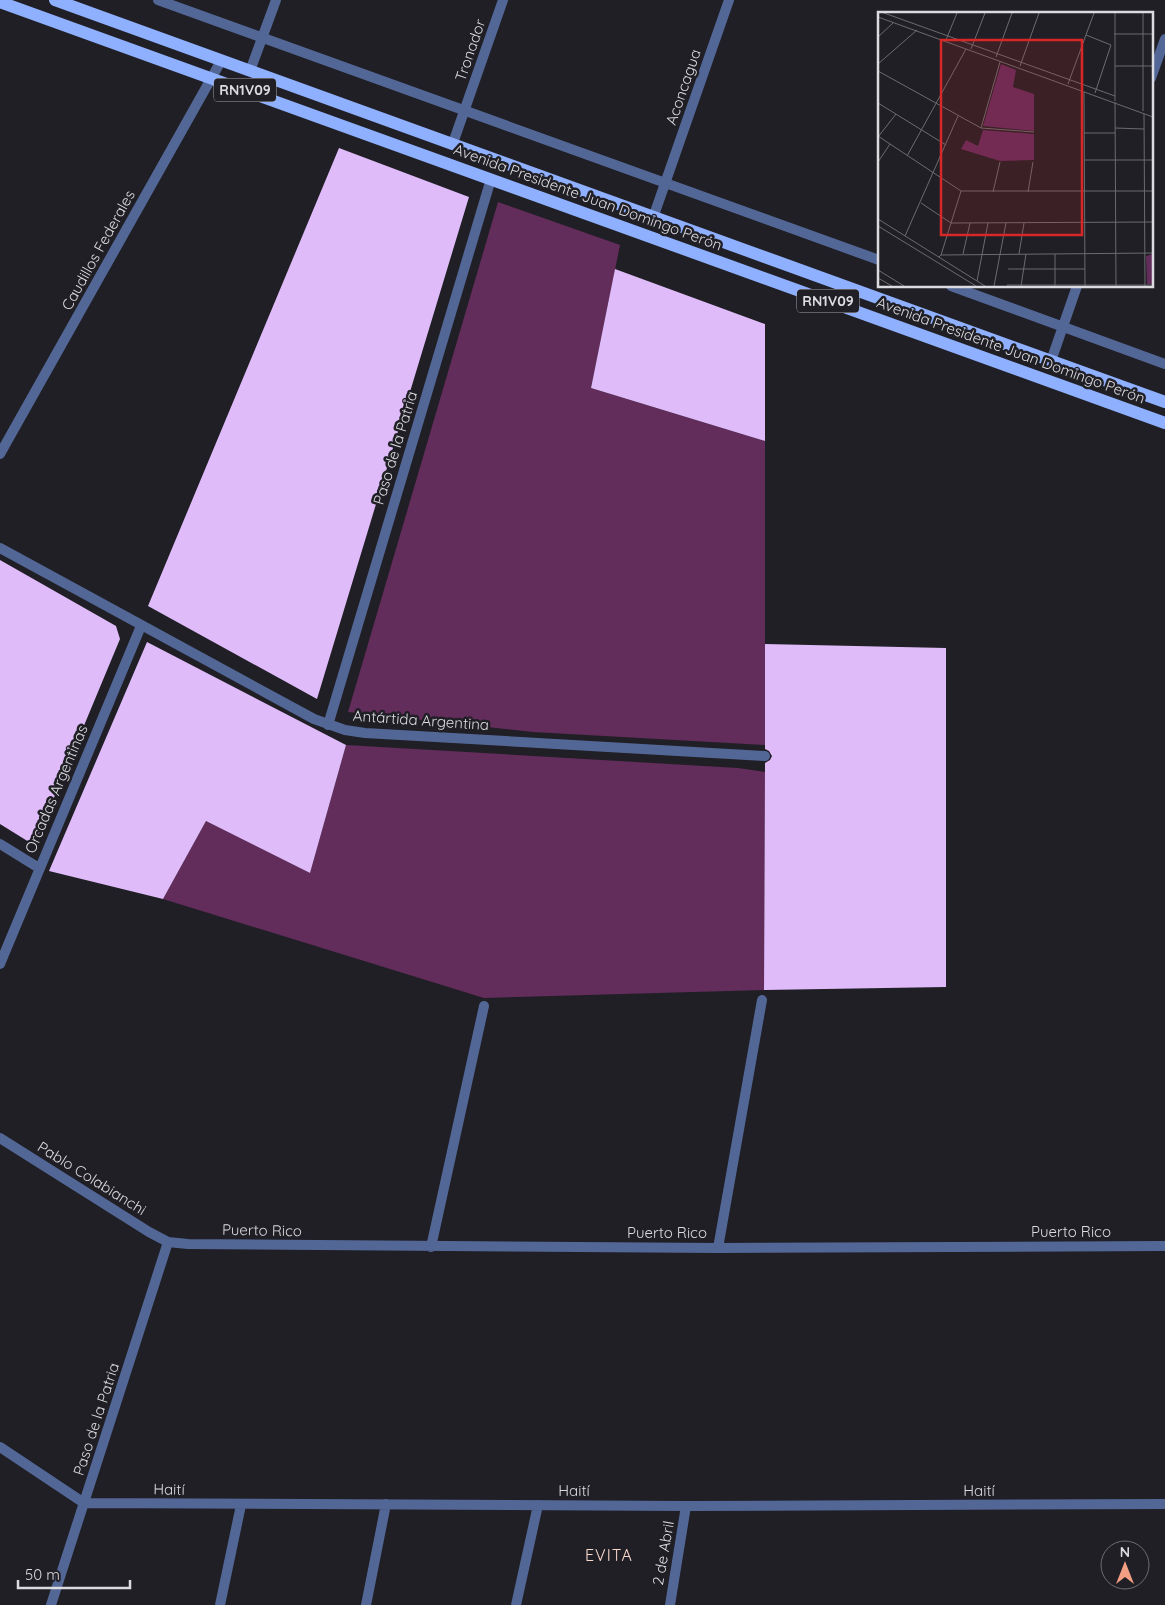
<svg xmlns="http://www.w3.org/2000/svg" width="1165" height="1605" font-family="Quicksand,sans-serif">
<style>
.green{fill:#622c5b}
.building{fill:#dfbbfa}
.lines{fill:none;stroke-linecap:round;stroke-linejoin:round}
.street{stroke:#536797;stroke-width:10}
.primary{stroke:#8eb0ff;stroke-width:12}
.labels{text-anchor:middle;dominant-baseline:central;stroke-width:5;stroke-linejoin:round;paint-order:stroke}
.shield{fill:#201f25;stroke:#a4a3a8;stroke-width:1}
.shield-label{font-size:14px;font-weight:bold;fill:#dcdce0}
.street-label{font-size:15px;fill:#dcdce0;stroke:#201f25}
.neighbourhood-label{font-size:16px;letter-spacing:1px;fill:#f8d7cc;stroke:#201f25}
.inset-road{fill:none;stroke:#6b6b70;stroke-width:1}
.view{fill:#d62828;fill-opacity:0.15;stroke:#d62828;stroke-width:2.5}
.inset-edge{fill:none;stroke:#dcdce0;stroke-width:2.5}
</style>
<rect width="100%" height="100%" fill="#201f25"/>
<path class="green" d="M498 202 620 245 591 388 765 441V745L533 732 348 712Z
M346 745 738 768 765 772 764 990 484 998 163 899 206 821 310 873Z"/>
<path class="building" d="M339 148 469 197 317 699 148 606Z
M615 269 765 324V441L591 388Z
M0 560 116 626 120 639 36 841 29 842 0 824Z
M147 642 346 745 310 873 206 821 163 899 49 871Z
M765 644 946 648V987L764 990 765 763 770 760 772 756 769 751 765 749Z"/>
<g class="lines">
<path class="street" d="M158 0 879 260
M250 71 276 0
M1151 78 1165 39
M453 143 503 0
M654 215 729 0
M951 286 1165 364
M1051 361 1077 286
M0 454 221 61
M0 548 314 719 345 730 365 733 765 756
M328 725 491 179
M0 844 39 868
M0 964 141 626
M0 1138 149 1232 168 1242 188 1244 718 1248 1165 1246
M431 1247 484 1006
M718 1248 762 1000
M0 1447 84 1503 686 1506 1165 1504
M51 1605 168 1242
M220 1605 241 1505
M366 1605 386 1504
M516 1605 538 1505
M670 1605 686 1506"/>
<path class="primary" d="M55 0 1165 402
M0 2 1165 423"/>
</g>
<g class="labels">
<g class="shield">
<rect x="214" y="78.5" width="62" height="23" rx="4"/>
<rect x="797" y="289.5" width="62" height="23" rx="4"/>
</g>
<g class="shield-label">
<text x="245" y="90">RN1V09</text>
<text x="828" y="301">RN1V09</text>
</g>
<g class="street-label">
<text transform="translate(470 50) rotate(-71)">Tronador</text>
<text transform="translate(683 87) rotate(-71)">Aconcagua</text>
<text transform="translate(588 197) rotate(20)">Avenida Presidente Juan Domingo Perón</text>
<text transform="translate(98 250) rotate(-61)">Caudillos Federales</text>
<text transform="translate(1011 350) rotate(20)">Avenida Presidente Juan Domingo Perón</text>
<text transform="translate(395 448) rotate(-73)">Paso de la Patria</text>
<text transform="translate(421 720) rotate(4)">Antártida Argentina</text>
<text transform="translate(56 789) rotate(-67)">Orcadas Argentinas</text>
<text transform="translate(92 1178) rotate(32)">Pablo Colabianchi</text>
<text transform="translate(262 1230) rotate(1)">Puerto Rico</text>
<text x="1071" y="1231">Puerto Rico</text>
<text x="667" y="1232">Puerto Rico</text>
<text transform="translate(96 1419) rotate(-72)">Paso de la Patria</text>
<text transform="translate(169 1489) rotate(1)">Haití</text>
<text x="574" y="1490">Haití</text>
<text x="979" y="1490">Haití</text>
<text transform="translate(663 1553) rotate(-80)">2 de Abril</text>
</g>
<g class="neighbourhood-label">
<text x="609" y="1555">EVITA</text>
</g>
</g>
<g transform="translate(878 12)">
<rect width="275" height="275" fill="#201f25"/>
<path d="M123 52 138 58 135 75 156 82V119L105 114ZM105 118 156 122V148L122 149 83 137 88 128 100 134ZM275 242V272H269L268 244Z" fill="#622c5b"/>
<path class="inset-road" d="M6 1 237 84M237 1V89M265 1V99M0 5 275 105M236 22H275M208 23 233 33M0 25 15 11M68 28 79 1M93 37 107 1M118 45 134 1M0 52 39 18M142 54 161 1M237 54H275M0 59 103 116 156 120M190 72 216 1M206 80 207 274M217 81 233 33M237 90 238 274M0 91 68 133M266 102 267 274M103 116 122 50M237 116 266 117M206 121H237M0 124 83 179H275M0 125 18 102M29 144 88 37M206 148H275M0 150 12 132M115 180 122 150M150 180 155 150M43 191 73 211 275 210M0 207 107 274M0 214 98 274M27 224 80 104M85 242 92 211M141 242 146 211M177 242V274M63 243 83 179M61 245 63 243 275 241M130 257H207M0 258 26 274M0 266 14 274M99 269 110 211M129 273H275M116 274 128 211M143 274 148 242"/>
<path class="view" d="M63 28H204V223H63Z"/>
<rect width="275" height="275" class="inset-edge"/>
</g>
<g transform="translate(1125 1565)"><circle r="24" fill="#201f25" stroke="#6b6b70"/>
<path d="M0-4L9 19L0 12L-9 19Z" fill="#f39f83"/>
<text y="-8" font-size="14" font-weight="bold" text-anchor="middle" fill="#dcdce0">N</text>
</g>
<path d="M18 1580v8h112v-8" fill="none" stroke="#dcdce0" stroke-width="2.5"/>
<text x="25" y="1580" font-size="15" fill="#dcdce0" stroke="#201f25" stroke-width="4" paint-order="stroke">50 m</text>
</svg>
